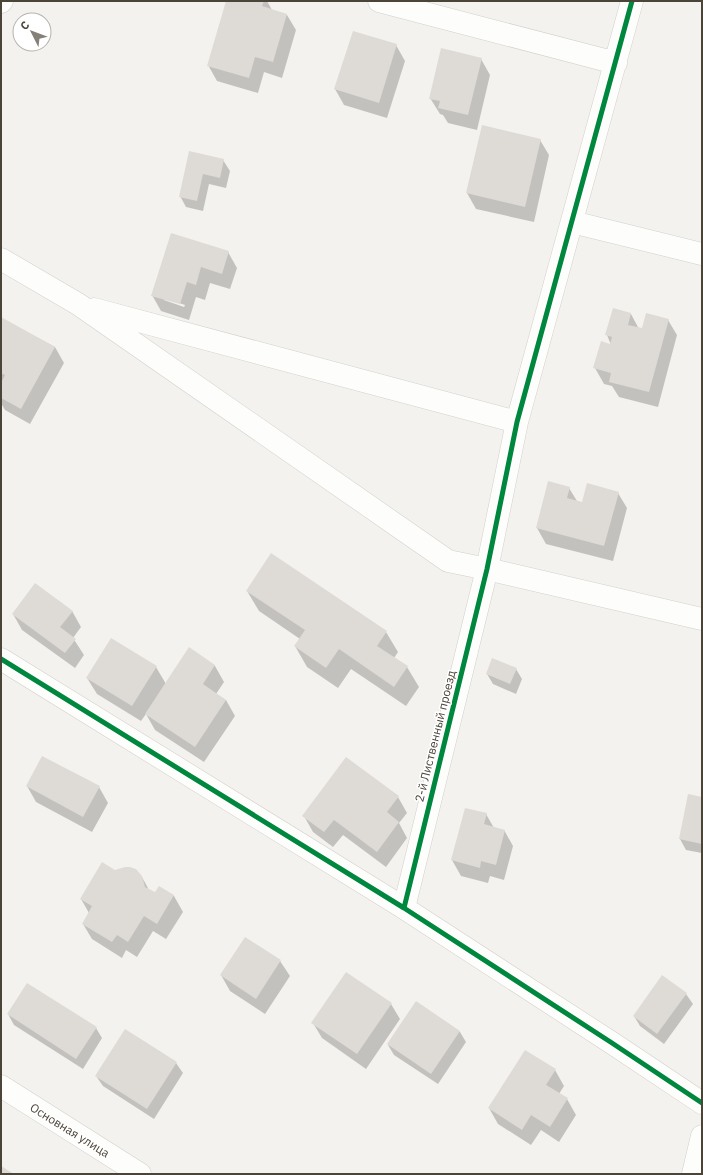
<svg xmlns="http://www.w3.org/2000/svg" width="703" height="1175" font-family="'IBM Plex Sans',sans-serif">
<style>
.shadow{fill:#0003;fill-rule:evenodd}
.building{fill:#dedbd6}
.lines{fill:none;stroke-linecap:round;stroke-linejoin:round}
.minor-casing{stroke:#d2d0cb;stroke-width:23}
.minor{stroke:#fdfdfc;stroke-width:22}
.cycleway-casing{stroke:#fff;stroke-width:8}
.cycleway{stroke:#00873e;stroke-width:5}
.labels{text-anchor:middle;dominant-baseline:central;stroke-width:3;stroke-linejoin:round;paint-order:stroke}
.street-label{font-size:12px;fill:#4b4439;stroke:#fff}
</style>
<rect width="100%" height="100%" fill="#f4f2ee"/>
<path class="shadow" d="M227 1H267L272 10 287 15 296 30 282 78 264 72 258 93 217 81 208 65Z
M396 45 405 61 387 118 344 105 335 89Z
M481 59 490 75 477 130 448 123 443 115 440 114 430 98Z
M540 140 549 155 534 222 476 209 467 193Z
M190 152 223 160 230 171 226 188 209 184 203 211 186 207 180 196Z
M172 234 228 252 237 268 230 289 210 283 205 300 196 297 189 320 161 311 152 295ZM164 298 185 305 184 307 164 300Z
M631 314 639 329 642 330 668 320 677 335 658 407 619 397 612 386 604 384 595 368 611 345 607 335Z
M1 318 55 347 64 363 30 424 5 410 1 403Z
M569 488 577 501 583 503 618 493 627 508 613 561 546 544 537 528Z
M247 591 386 632 398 652 394 658 407 667 419 687 406 706 351 669 338 688 307 667 295 646 300 639 259 611Z
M72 611 81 627 73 638 84 655 75 668 22 630 13 614Z
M189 649 215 666 224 682 216 694 226 700 235 716 204 762 155 730 146 714 141 721 97 694 87 678 156 667 166 684Z
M516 669 522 679 516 694 493 684 487 674Z
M27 786 99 787 108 803 92 832 36 802Z
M398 797 407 813 399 823 407 838 386 867 343 835 333 847 313 832 304 816Z
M702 798V853L686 850 680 839Z
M486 814 494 828 504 830 513 846 504 880 490 876 488 883 461 876 452 860Z
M115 871 142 877 149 890 155 894 159 887 174 896 183 912 166 939 153 931 137 957 126 950 122 958 92 939 83 924 89 913 81 899Z
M280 961 290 976 265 1014 230 991 221 975Z
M686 994 693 1004 664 1044 640 1026 634 1016Z
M416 1002 460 1032 466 1042 438 1084 394 1055 388 1045Z
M391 1004 400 1019 366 1069 322 1038 313 1023Z
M8 1014 96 1028 102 1038 83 1069 14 1025Z
M176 1063 183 1073 154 1119 103 1086 96 1076Z
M555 1070 564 1086 559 1094 567 1099 576 1115 559 1142 541 1130 531 1145 498 1124 489 1108Z"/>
<path class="building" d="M226 1H264L262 6 287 14 273 62 255 57 249 78 207 66Z
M353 31 397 44 379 103 334 89Z
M441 48 482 58 468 115 438 108 440 101 429 99Z
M482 125 541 139 525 207 466 193Z
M189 151 224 159 220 178 203 174 197 201 179 197Z
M171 233 229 251 222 274 201 267 196 285 187 282 180 304 151 296Z
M613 308 631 313 628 325 642 328 646 313 669 319 649 392 609 382 611 373 593 368 601 341 610 344 612 337 605 335Z
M1 317 55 347 21 409 1 398V383L5 375 1 373Z
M548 481 570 487 567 498 582 502 587 483 619 492 604 546 536 528Z
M271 553 387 631 377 646 408 666 394 687 339 649 326 668 294 646 305 630 246 591Z
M35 583 73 611 60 627 76 639 65 653 12 614Z
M111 638 157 666 132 706 86 678Z
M189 647 215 665 203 684 226 700 195 747 145 714Z
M492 658 517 668 510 684 486 674Z
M42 756 100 786 83 817 26 786Z
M346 757 399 796 387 812 399 822 377 852 334 820 324 832 302 816Z
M688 794 702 797V844L679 839Z
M465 808 487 813 484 824 505 830 496 865 481 861 480 868 451 860Z
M102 862 115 870 125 867H130L136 869 142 876 145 887 155 892 159 886 174 895 157 924 144 916 128 942 117 935 112 942 82 924 92 906 80 899Z
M245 937 281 960 256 999 220 975Z
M346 972 392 1003 357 1054 311 1023Z
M662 975 687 993 657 1034 633 1016Z
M27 983 97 1027 76 1059 7 1014Z
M416 1001 460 1031 431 1074 387 1044Z
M125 1029 177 1062 147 1109 95 1076Z
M525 1050 556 1069 546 1085 568 1098 550 1127 531 1115 522 1130 488 1108Z
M1 1166 14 1174H1Z"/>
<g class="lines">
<defs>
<path id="minor" d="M379 1 616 63
M1 2 2 1
M572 222 702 254
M1 259 78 304 448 561 487 569 702 619
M94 309 517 422
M1 659 404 908 612 1043 702 1103
M404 908 487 569 517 422 632 1
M1 1086 140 1174
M693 1174 702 1136"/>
</defs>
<use href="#minor" class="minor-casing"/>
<use href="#minor" class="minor"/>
<defs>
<path id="cycleway" d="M1 659 404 908 612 1043 702 1103
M404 908 487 569 517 422 632 1"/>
</defs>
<use href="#cycleway" class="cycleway-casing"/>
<use href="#cycleway" class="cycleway"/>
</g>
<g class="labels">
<g class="street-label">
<text transform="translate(435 736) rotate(-76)">2-й Лиственный проезд</text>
<text transform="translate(70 1130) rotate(32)">Основная улица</text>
</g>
</g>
<rect width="703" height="1175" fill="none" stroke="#4b4439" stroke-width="4"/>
<g transform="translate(32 32) rotate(312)"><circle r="19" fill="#ffffff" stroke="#b7b4b0"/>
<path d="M0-3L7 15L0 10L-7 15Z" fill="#868178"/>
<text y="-6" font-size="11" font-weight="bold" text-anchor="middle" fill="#4b4439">С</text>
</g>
</svg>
